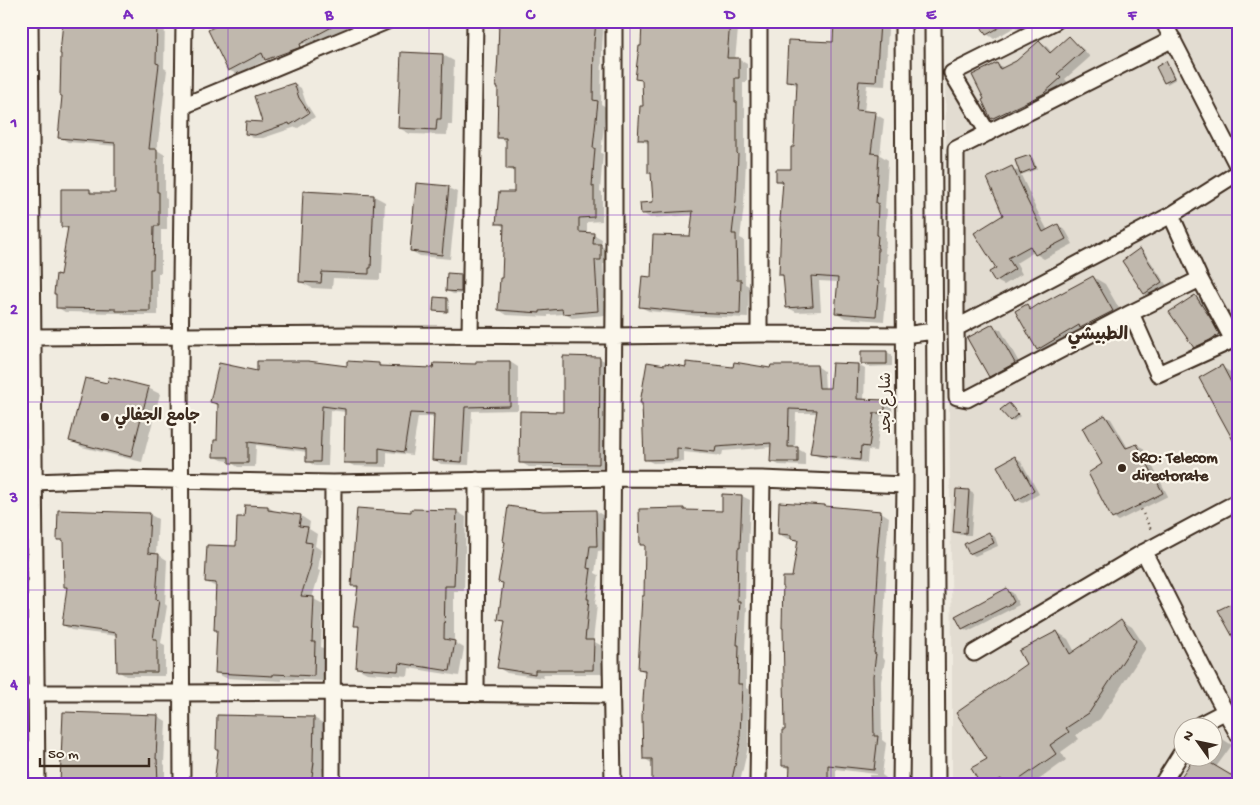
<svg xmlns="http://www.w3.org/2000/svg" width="1260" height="805" font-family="'Gochi Hand','Playpen Sans Arabic',sans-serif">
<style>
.built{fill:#e2dcd1;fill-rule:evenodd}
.shadow{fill:#0003;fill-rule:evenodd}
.building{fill:#c0b8ad;stroke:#3b2a1e}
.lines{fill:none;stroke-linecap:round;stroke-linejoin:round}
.minor-casing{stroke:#3b2a1e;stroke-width:19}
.path{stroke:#3b2a1e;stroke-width:2.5;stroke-dasharray:1 4;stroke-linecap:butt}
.minor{stroke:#fbf7ec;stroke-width:15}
.grid{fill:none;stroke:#7b2cbf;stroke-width:1;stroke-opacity:0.55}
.poi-dot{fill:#3b2a1e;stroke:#fbf7ec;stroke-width:2}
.labels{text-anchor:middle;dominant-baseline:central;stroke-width:4.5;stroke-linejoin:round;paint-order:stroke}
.street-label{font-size:16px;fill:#3b2a1e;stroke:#fbf7ec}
.poi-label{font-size:16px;font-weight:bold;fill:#3b2a1e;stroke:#fbf7ec;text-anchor:start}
.neighbourhood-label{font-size:18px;font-weight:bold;fill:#3b2a1e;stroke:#fbf7ec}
.neatline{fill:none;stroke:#7b2cbf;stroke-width:2}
.grid-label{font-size:16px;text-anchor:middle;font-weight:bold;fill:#7b2cbf}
</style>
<rect width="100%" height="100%" fill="#f0ebe0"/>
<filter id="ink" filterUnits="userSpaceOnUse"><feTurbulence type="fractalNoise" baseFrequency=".02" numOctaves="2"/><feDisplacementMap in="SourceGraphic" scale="10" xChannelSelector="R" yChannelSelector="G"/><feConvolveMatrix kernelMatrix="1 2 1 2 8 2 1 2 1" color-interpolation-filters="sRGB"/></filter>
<g filter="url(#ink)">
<path class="built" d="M1036 21H1239V784H952V653L945 68ZM1182 728H1212V758H1182Z"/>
<path class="shadow" d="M116 21H165L164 68 167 70 157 150 165 155V197L167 198V230H161V273H158V315H125L121 313 65 312 57 307 61 276 69 230 62 227V190H90L98 195H116L117 146 68 142 59 137 116 24Z
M229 21H370L357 28 352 25 274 64 266 60 237 74 228 70ZM306 43 307 46 270 60 268 58Z
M500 21H604L602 49 601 104 606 107 601 153 603 154 600 191 602 192V221L587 222V234H593L602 239 601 246 609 250V264H603L606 315 572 318 565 314 548 315V317L507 315 499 310 503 280 505 228 498 223 515 194 516 173 507 168 506 142 498 137 499 88 497 87Z
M643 21H744V30H738L735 59H738L747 64V82H743V107L745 108V159L746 160 744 205 740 238 744 240 745 284 749 286 748 318 699 316 649 311 640 307 652 279 691 238 694 215 650 218 642 213 654 203 653 174 650 172 649 144 639 139 644 107V82L637 78 642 48Z
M843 21H861V23L879 24 888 29 885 86 867 85 864 112 875 114 884 119 880 155 888 160 885 208 887 209 885 240 886 241 885 253 887 254 885 287 887 288 884 321 845 318 837 313 839 282 819 281 821 311 796 312 787 307 785 277 780 275 784 184 777 180 792 171 795 148 798 86 787 80 835 44Z
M980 21H1040L1022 31 1015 27 994 39 987 34Z
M1039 42 1047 47 1052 53 1075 44 1083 49 1090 57 1065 79 1069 84 1001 123 992 118 997 64 1004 68 1017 62Z
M402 53 443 55 454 61 452 125H448L447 135 410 134 399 128Z
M1166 63 1168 64 1176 79 1167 84 1165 82Z
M21 69 23 70 22 103 30 108V119H21Z
M294 84 301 88 306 103 315 117 298 128 296 127 263 138H253L246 134 264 123Z
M1030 156 1033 158 1037 169 1021 175 1034 203H1033L1048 231 1058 226 1066 231 1073 244 1044 259 1036 254 1034 252 1016 263 1022 274 1004 285 996 281 1012 168 1021 173Z
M21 170 27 173V379H21Z
M448 188 457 192 450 259 420 256 411 251Z
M374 196 385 202 382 274H380V280L333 278 332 289 312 288 300 282Z
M1140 250 1145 253 1167 286 1150 297 1145 294 1123 261Z
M448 274 461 275 466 278V294H453L447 291Z
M1093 277 1105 284 1124 317 1049 355 1038 349 1027 306 1033 309Z
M1195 296 1203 301 1219 325 1227 339 1203 352 1194 347Z
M447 299 449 300V312H437L435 311Z
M993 326 1001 330 1022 368 998 381 990 376Z
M887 352 892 355V366L867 367 862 363Z
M599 358 608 363 607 468 529 467 520 462 564 413Z
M477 362H510L518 367V410L472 411 469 465 441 464 433 459 435 417H418L412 455 387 452V467L354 466 346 462V412L330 410 328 466H315L307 461V452L256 445 255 467H238L230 462V461L222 460 214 456 218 441 219 406 211 402 258 373 348 367 379 364 384 368 435 370 477 366Z
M858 365 865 369 864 401H885L892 405V416H881L876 451 868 450 867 463 819 457 812 453 818 413H796L795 448 798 449 805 453V466L779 465 771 461 772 447 723 451 722 456 684 452V462L653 463 645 459 687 368 772 370 817 366 824 371 825 390H831Z
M1222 367 1232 373 1238 384 1239 448Z
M108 385 148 388 160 394 142 462 82 447 70 440Z
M1009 404 1020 416 1013 422 1010 420Z
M1105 416 1111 419 1128 448 1137 445 1143 448 1168 496 1118 521 1113 518 1103 464Z
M21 417 26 420 24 502H23L22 593 24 647 31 651 27 684 21 683Z
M1015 457 1021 461 1039 494 1023 503 1017 500Z
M969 491 974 494 971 535H960L954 532Z
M742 496 750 500 748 552H746L745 606 747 607 745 650 746 651V688L749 690 748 743H749L740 782 743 784H653V764L645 759 646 673 639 669 645 598 647 548 641 544 640 510 684 509 688 511 723 512Z
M268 507 278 513 301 516 310 522 309 529 317 534 315 546 321 550 318 570 320 571 312 598 323 604 321 647 325 649 323 681 282 679V681L226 678 216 673 218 631 216 629V587L206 582 237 547 246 519Z
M827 507 881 512 889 517 885 561 887 562 882 658 885 660 881 681 882 740 886 743 882 775 886 778V784H870L869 775H876V774L836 769V784H791V770L783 765 786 731 793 578 799 543 793 539H788L779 534Z
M456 511 466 517 464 591H454V642L464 648 459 676 409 668 408 676 367 673 357 668 360 628 354 625 359 589 352 585 412 514Z
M596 511 604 516 605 550 598 551 595 573 599 575 595 604 597 605 593 641 602 646V674H544L543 678 507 673 499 668 506 622 500 619 504 584 499 581 543 513Z
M149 514 158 519 156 555H159L167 560 165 604 167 606 161 643 165 645V676H126L118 671 117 636 71 630 63 625 68 588 65 587V543L58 539Z
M989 534 995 537 998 546 975 556 970 553Z
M1007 590 1013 593 1019 605 968 631 963 628Z
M1121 620 1132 627 1146 648 1100 719 1076 735 1079 739 1061 752 1066 760 1033 784H981L989 759 1028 665 1057 632 1068 639 1075 652Z
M158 716 166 721 164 764 165 765V784H62Z
M21 718 27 721 25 769 28 771 27 784H21Z
M314 718 323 723 322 768H323L321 784H215Z
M1213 733 1232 745 1216 767 1178 784 1196 758H1212Z"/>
<path class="building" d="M63 21H96L115 23V21H157L156 63 159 64 149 149H157V192H159V226H154L153 269H150V311H116V309L56 308V294H54L56 274 60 275 68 227H61V189H90V193H115V143L58 138 62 96H60L61 54H60Z
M226 21H343L300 44 301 47 265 60 262 53 228 71 208 30Z
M499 21H549L569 23V21H596L594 43 593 100 598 101 593 148H595L592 186H594V217L579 218V232L594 233 593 244H601V260H595L598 311 563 314 562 309 540 311V313L498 310 500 278H502L504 224H496L499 192H514V169H506V138H497L498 87H496L498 54Z
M642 21H730L727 58H739V78H735V102H737V153L738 154 736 200 732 234H736L737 280H741L740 314 689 312 639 307 642 276 651 277 653 235 690 236 693 211 641 214 640 203 653 202 651 173H648V140H638L640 106H643L642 80 635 79 639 46H641Z
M834 21 880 22 876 82 859 81 856 110 876 112 871 153 879 154 876 203H878L877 235H878L877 248H878L877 281 879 282 876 316 835 313 838 278 811 276 813 306 786 308 783 275H779L781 221H780L783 181H776V169H791V147H794L797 82 786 81 788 40 833 42Z
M978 21H1011L986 35Z
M1069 36 1083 51 1057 74 1061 78 1043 94 991 119 982 100 984 99 972 75 997 63 1000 69 1016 61 1039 41 1050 53Z
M401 52 443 54 441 119H437L436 130 398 128Z
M1166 61 1174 78 1164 83 1156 67Z
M294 83 299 98 309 113 290 125 289 123 255 135 245 134 246 121 262 122 254 96Z
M1030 155 1035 168 1020 174 1015 160Z
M1012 166 1027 198H1026L1043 232 1058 224 1066 239 1035 255 1030 246 1008 258 1015 269 995 282 989 272 996 268 974 233 1003 215 987 178Z
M416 183 449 186 442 255 410 251Z
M303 191 374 195 371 268H369V274L322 272 321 283 299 282Z
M1140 248 1162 282 1144 294 1122 261Z
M447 273 461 274V292L446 291Z
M1093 276 1113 311 1080 328 1079 325 1037 350 1015 311 1027 304 1030 310 1039 304V305Z
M1195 295 1211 319 1219 334 1210 340 1194 348 1169 312Z
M434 297 447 298V312L433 311Z
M993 324 1015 363 989 377 967 338Z
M861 351H887V364H861Z
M563 356 600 357 599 464 519 463 520 411 563 412Z
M257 361H308L347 366V361L379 363V366L433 368 434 363 476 364V361H510V406L465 407 462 462 432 460 434 414 410 413 404 452 379 448V463H344L345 409 322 406 320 462H306V449L248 442V463H229V457H213L214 440H217L218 404 210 402 219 363 257 371Z
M647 362 665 365V363L686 367V362L733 367 734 362 770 368 771 365H817L819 388H830L832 363 858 364 857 399 885 400V413H874L869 447 861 446 860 460 810 454 817 410 789 409 788 447H798V462H770L771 443 716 447 715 452 677 448V459L644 460 642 403H640Z
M1222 365 1233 386 1239 383V451L1199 378Z
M109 377 149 387 131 457 69 441 85 378 107 383Z
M1009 403 1018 414 1010 421 1000 410Z
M1105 415 1126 448 1137 444 1163 493 1112 519 1088 473 1102 464 1082 428Z
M1015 456 1034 490 1016 501 997 466Z
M956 489 969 490 966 533 953 532Z
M722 494 742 495 740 548H738L737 601H740L737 645H739L738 684H742L740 737 741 738 731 784H652V759H643L642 716 645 670 638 669 642 596H644L645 545H640L639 509 684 508V510L722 511Z
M779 502 825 505V506L881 511 877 556H879L874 641H875L874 653 876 654 873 676 874 736H878L874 770 828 765V784H789L790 766H782V730H785L783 628H782L783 577H792L798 540 791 539V535L778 534Z
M245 505 268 506V510L301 515 299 526 308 527 305 542 312 543 309 564H311L301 596 314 597 312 642H315L314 676 273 674V676L215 673 217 630H214L216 583 205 582 207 545 236 546 237 517H244Z
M508 506 543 511 596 510 597 546H590L587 568 591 569 587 599H589L585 640H594L593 670H535V674L497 668 505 621 498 620 503 583 498 582 505 542 503 541Z
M357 508 411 512V509L457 510 454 586H445L444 639 455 641 450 671 399 663 398 671 356 668 359 626H353L358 586H351Z
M58 510 150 513 148 553 159 554 156 599 159 600 153 639H157V672H117L116 633 62 625 67 587H64L63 540H57Z
M989 532 994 543 969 554 964 544Z
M1007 588 1014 602 962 629 955 616Z
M1239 600V648L1218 610Z
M1121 619 1136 641 1089 713 1066 728 1069 732 1050 745 1056 754 1013 784H1004L1001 779 992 784H980L971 768 987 759 956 713 1026 664 1019 651 1057 631 1070 654Z
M63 712 158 715 156 759H157L158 784H60Z
M217 715 314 717 313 762H314L311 784H214L218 750H216Z
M1194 758H1202L1239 780V784H1176Z"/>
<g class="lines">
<defs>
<path id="minor" d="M30 21 37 784
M933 21 937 784
M1163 21 1239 169
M183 106 387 21
M988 133 952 73 1056 21
M1171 215 1239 172
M1131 313 1200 279
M956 328 1171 215 1200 279 1233 340 1158 374 1131 313 967 399 957 397 956 328V149L1173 39
M759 334V21
M470 335 475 21
M33 337 357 335 614 336 759 334 904 335 934 331
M34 482 116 479 333 483 612 478 762 479 905 485
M1144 552 1218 698 1239 736
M974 653 1144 552 1239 501
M21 693H181L332 692 611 695
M476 694 477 480
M1199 728 1201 724 1226 711
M182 784 180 369 184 21
M332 784 333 483
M613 784 611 658 614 305V21
M758 784 762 479
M901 784 905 485 903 21
M1162 784 1182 752"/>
</defs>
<use href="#minor" class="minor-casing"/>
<path class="path" d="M1139 505 1152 532"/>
<use href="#minor" class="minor"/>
</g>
</g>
<path class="grid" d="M228 21V784M429 21V784M630 21V784M831 21V784M1032 21V784M21 215H1239M21 402H1239M21 590H1239"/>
<g class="poi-dot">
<circle cx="105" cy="417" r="5"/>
<circle cx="1122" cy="468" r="5"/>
</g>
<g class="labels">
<g class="street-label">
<text transform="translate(887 403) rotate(-90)">شارع نجد</text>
</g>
<g class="poi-label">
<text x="115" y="417">جامع الجفالي</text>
<text x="1132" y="459">SRO: Telecom<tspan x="1132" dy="18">directorate</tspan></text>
</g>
<g class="neighbourhood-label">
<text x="1098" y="335">الطبيشي</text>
</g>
</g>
<rect width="1260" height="805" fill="none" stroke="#fbf7ec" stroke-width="55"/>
<g transform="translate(1198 742) rotate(303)"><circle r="24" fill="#fbf7ec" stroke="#aea59a"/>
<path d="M0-4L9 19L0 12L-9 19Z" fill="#3b2a1e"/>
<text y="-8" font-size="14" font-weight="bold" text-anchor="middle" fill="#3b2a1e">N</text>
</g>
<path d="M40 758v8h109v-8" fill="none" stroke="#3b2a1e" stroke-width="2.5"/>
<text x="48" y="758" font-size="15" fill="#3b2a1e" stroke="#fbf7ec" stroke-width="4" paint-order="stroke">50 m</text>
<rect x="28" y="28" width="1204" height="750" class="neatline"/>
<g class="grid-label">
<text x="128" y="19">A</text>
<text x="329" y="19">B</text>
<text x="530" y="19">C</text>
<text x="730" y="19">D</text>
<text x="931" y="19">E</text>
<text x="1132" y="19">F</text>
<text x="14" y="127">1</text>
<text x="14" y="314">2</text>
<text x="14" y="502">3</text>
<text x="14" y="689">4</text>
</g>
</svg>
